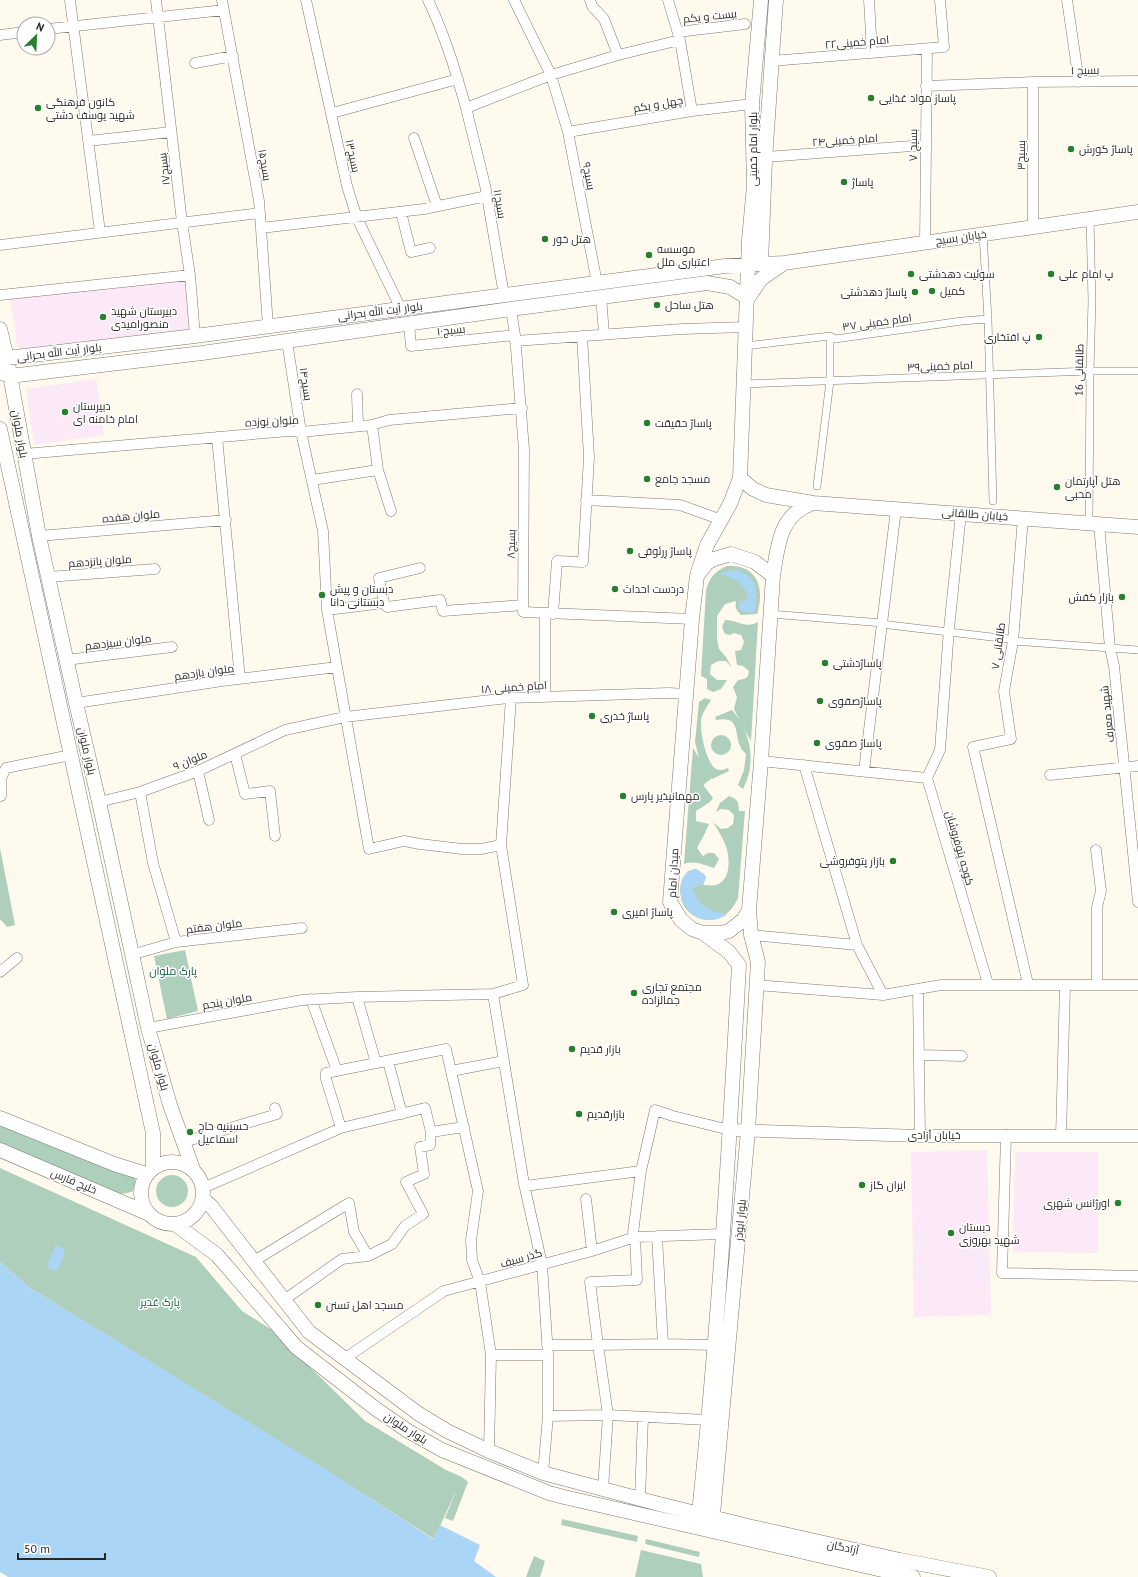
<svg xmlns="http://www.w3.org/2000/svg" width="1138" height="1577" font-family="'PT Sans',Cairo,sans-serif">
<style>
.education{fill:#fce9f8}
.green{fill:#aecfbc}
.water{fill:#abd5f4}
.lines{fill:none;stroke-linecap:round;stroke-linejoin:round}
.pedestrian-casing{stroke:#7f7a71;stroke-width:8}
.minor-casing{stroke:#7f7a71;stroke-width:11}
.tertiary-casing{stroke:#7f7a71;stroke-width:13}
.secondary-casing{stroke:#7f7a71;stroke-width:15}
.pedestrian{stroke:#fff;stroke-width:7}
.minor{stroke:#fff;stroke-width:10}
.tertiary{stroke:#fff;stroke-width:12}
.secondary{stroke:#fff;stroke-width:14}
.poi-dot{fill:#287f2d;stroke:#fff;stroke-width:1.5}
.labels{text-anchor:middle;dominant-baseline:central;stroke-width:3;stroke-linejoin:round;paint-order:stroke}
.street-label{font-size:11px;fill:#2b2824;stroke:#fff}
.poi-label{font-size:11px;fill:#2b2824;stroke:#fff;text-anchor:start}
.park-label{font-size:11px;fill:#10603e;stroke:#fff}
</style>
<rect width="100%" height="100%" fill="#fff9ee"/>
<path class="education" d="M189 278 195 336 19 357 10 298Z
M96 379 104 435 34 445 26 389Z
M987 1150 991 1315 914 1317 911 1152Z
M1015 1152H1098V1253L1013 1252Z"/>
<path class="green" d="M727 566C758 564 765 589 757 614L741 615C736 610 735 608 736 601L725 604 717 616V639L719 649 726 657 732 668 726 661H718L711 665 710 674 717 680H727L721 689 713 692 707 689V679L701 676 706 591C709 578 715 571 727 566Z
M725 620C738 620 745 629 758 622L751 741 744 729C753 748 753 770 743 789L738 785 744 770 746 754C744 752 741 749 740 746 734 731 740 716 716 720L715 717 732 710 739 719 734 709 737 697 733 687 738 680C745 679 748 679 749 671L743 666 737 665 735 651 741 650 744 642 741 635 734 633 730 635 725 634 722 627Z
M705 698 711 700C708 705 704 711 702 716 698 727 706 763 716 769 720 771 724 770 728 768L729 771 712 779 710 777 711 779 704 784V786L713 798 710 802 696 811V821L709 824 705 833 697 848 703 856 708 853H714L719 859 714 868C703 865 696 860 684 864L693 748 699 758 695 742 699 702Z
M711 745a10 10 0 1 1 20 0a10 10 0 1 1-20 0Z
M729 796 734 798 738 802 739 811H745L738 898C721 937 673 919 681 883 684 874 687 871 696 869L704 874 706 878 703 885C707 885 712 886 716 885 732 880 730 856 725 844 722 836 717 829 713 822L721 829 728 828 733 824 734 815 729 810 721 809 716 812 720 803Z
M0 848 15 925 7 927 0 919Z
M185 950 198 1011 167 1019 154 956Z
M0 1120 135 1177 136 1186 132 1192 121 1194 0 1143Z
M0 1168 196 1257 242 1311 272 1330 365 1421 446 1470 462 1477 468 1482 453 1521 445 1518 457 1489 434 1539 329 1472 30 1288 0 1262Z
M156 1191a16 16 0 1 1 32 0a16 16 0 1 1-32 0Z
M562 1519 638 1536 637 1542 561 1525Z
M646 1539 700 1552 699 1557 645 1544Z
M641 1550 701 1564 703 1577H635Z
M534 1556 545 1561 540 1577H526Z"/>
<path class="water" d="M736 570C759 577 757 591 755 611 750 615 744 612 739 609L740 602 748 600C747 585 731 575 718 575L728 571Z
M696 869 704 874 706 878 702 885 693 888C696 905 712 913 728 914 723 917 717 920 711 920 685 922 671 889 688 871Z
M55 1246H58L64 1249 65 1252 57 1270C53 1272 50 1269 47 1266Z
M0 1262 30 1288 330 1472 433 1539 440 1525 480 1545 474 1561 496 1577H8L0 1572Z"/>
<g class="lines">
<defs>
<path id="pedestrian" d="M983 234 988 319 993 501
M745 346 830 336 835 339 962 321 988 319
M743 384 1090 371H1138
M817 486 830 381V336
M1089 523 1090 371 1092 301 1090 218
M770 614 883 623 889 625 1009 639 1013 641 1138 650"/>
<path id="minor" d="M70 0 100 232
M156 0 182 222 190 275 195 336
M222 0 259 201 268 326
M306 0 347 186 357 218 401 309
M428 0C446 37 457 76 468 115
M514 0 551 75 568 132 597 283
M590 0 592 6 604 19 618 55
M668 0 680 40 692 111
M869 0 872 53
M1067 0 1079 82
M48 29 224 10
M678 32 745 24
M0 35 24 32
M771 61 944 47 940 0
M195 63 233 56
M1033 82V227
M926 86 1033 82 1138 81
M332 113 458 79
M568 132 692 111 752 104
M414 138 437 206
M88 141 171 132
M766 157 925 145
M401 212 411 252 430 248
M261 228 424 209 487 196
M925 242 927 49
M0 245 260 213
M0 295 190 275
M504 295 485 185 466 108 551 75 618 55 680 40
M601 296 604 334
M511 309 515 335 524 450 523 612 692 619
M409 324 411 346 515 335
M287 341 301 432 323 531 327 610 369 849 404 841 420 844 462 849H481L501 845
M515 341 682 329 747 327
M357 394 358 426
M372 425 378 470 391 511
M217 437 240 679
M24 454 289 431 301 432 372 425 389 420 522 408
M312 480 378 470
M586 500 680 505 722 520
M1023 518 1013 641 1004 691 1011 739 973 747 1028 984
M1099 524 1110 648 1114 666 1138 902
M39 536 226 520
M48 577 155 569
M384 603 379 578 420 568
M327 610 384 603 387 607 440 600 443 611 523 605
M553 614 557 561 583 562 589 457 582 336
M66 660 172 647
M545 696V613
M511 698 501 845 523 985 493 994 524 1184 542 1264 548 1355V1416
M76 703 222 681 337 667
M235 754 245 794 270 791 275 836
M761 761 927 778 988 984
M804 765 857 945 883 995
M198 771 209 820
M864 771 896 509
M1050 775 1138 766
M927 778 940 750 949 629 961 513
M140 792 153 863 176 942
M1 796V778L6 768 71 755
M99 802 140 792 198 771 285 730 345 717 508 698 669 693 686 694
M1096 850 1101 891 1097 907V985
M751 935 857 945
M131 955 176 942 302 928
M0 972 17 958
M756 985 883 995 941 985H1138
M918 989 920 1136
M357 997 493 994
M311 999 337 1071
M148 1028 302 1000 357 997 376 1063
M919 1055 962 1056
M388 1061 402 1114
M451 1071 478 1191 471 1240 472 1260 480 1282 491 1355 489 1451
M341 1128 326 1079V1073L446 1049 451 1071 504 1061
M1006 1135 1002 1273 1138 1276
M1061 1136 1065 985
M184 1142 277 1114 275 1108
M641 1171 655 1110 673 1116 730 1130
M525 1186 641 1171 633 1233 635 1237 637 1280 590 1282 598 1345H547
M203 1188 341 1128 425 1108 431 1132 464 1127
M586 1199 592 1251
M657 1236 663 1344
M254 1261 349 1203 354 1232 368 1256
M284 1300 342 1259 368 1256 392 1244 405 1226 423 1214 406 1182 424 1174 420 1147 430 1145 431 1132
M491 1355H548
M344 1359 444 1291 592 1251 635 1237 722 1234
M708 1420 608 1415 598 1345 663 1344 714 1345
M543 1473 548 1416 608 1415 603 1489
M640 1499 643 1417"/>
<path id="tertiary" d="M730 1130 920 1136H1138"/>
<path id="secondary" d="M761 264 765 160 776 0
M748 298 761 279 784 263
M0 329 7 358 39 536 76 703 99 802 148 1028 170 1105 193 1169
M0 362 7 358 195 336 725 266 784 263 1138 212
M2 373 10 376 202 353 511 309 707 283 730 287 748 298
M0 429 153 1133V1167
M740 478 753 489 766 495 813 503 1138 527
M731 554 755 562 773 576 761 761 749 910 743 920 729 931 721 933H703L692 929 681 920 670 902 692 619 697 576 707 563 714 559Z
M698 572 707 545 730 504 740 478 749 240 754 185 752 104 761 0
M773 576C778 545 779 515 813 503
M0 1118 114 1164 146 1174
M0 1150 147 1213
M141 1193a31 31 0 1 1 62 0a31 31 0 1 1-62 0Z
M203 1199 211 1206 309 1332 419 1414 447 1431 489 1451 543 1473 659 1504 748 1526 900 1560 989 1577
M175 1224 217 1255 296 1347 376 1409 408 1431 442 1450 549 1493 564 1497 913 1577
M698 1522C718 1337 729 1151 739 965L729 952 703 933
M712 1525 748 1131 758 962 751 935 749 910"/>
</defs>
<use href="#pedestrian" class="pedestrian-casing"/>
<use href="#minor" class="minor-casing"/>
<use href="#tertiary" class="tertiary-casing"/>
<use href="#secondary" class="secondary-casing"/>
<use href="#pedestrian" class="pedestrian"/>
<use href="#minor" class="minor"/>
<use href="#tertiary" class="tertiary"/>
<use href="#secondary" class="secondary"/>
</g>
<g class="poi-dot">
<circle cx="871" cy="98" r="4"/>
<circle cx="38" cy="108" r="4"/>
<circle cx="1071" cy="149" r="4"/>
<circle cx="844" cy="182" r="4"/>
<circle cx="545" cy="239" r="4"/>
<circle cx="649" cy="255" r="4"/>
<circle cx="911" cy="274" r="4"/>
<circle cx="1051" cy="274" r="4"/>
<circle cx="932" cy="291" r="4"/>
<circle cx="915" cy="292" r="4"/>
<circle cx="657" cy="305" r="4"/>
<circle cx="103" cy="317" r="4"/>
<circle cx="1039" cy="337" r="4"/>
<circle cx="65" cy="412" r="4"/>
<circle cx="647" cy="423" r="4"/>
<circle cx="647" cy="479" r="4"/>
<circle cx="1057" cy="487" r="4"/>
<circle cx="630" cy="551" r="4"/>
<circle cx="615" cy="589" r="4"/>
<circle cx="322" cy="595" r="4"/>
<circle cx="1122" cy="597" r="4"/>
<circle cx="825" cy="663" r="4"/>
<circle cx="820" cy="701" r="4"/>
<circle cx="592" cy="716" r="4"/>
<circle cx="817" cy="743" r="4"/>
<circle cx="623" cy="796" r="4"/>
<circle cx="893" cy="861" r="4"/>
<circle cx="614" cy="912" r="4"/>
<circle cx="634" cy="993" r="4"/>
<circle cx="572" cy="1049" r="4"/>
<circle cx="579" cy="1114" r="4"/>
<circle cx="190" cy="1132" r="4"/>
<circle cx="862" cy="1185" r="4"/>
<circle cx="1118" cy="1203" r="4"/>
<circle cx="951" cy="1233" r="4"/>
<circle cx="318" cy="1305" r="4"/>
</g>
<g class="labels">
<g class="street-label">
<text transform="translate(710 16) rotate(-6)">بیست و یکم</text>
<text transform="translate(857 42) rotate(-5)">امام خمینی۲۲</text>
<text transform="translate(1085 70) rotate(-1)">بسیج ۱</text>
<text transform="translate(658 104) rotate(-10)">چهل و یکم</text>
<text transform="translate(845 140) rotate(-4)">امام خمینی۲۴</text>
<text transform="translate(913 145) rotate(-90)">بسیج ۷</text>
<text transform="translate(753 149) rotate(-90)">بلوار امام خمینی</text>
<text transform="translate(1021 155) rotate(-90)">بسیج۳</text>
<text transform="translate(353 156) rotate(78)">بسیج۱۳</text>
<text transform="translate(265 165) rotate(80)">بسیج۱۵</text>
<text transform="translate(164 169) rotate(-97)">بسیج۱۷</text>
<text transform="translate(589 176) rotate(79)">بسیج۹</text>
<text transform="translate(500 204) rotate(80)">بسیج۱۱</text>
<text transform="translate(961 237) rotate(-8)">خیابان بسیج</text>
<text transform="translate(380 311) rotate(-7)">بلوار آیت الله بحرانی</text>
<text transform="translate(877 322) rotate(-8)">امام خمینی ۳۷</text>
<text transform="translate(451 330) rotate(-6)">بسیج۱۰</text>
<text transform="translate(59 352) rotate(-7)">بلوار آیت الله بحرانی</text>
<text transform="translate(940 366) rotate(-2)">امام خمینی۳۹</text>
<text transform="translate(1079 370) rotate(-89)">طالقانی 16</text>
<text transform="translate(306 384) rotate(81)">بسیج۱۴</text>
<text transform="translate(272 421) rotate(-3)">ملوان نوزده</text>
<text transform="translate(20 434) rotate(80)">بلوار ملوان</text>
<text transform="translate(975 514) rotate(4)">خیابان طالقانی</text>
<text transform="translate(131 516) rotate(-5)">ملوان هفده</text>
<text transform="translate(511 544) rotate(-89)">بسیج۸</text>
<text transform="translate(100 561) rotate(-4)">ملوان پانزدهم</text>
<text transform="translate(118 642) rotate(-7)">ملوان سیزدهم</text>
<text transform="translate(998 646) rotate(-82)">طالقانی ۷</text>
<text transform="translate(204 672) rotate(-8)">ملوان یازدهم</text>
<text transform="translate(514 687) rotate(-4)">امام خمینی ۱۸</text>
<text transform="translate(1107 714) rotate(-96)">شهید معرف</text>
<text transform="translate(87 751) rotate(77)">بلوار ملوان</text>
<text transform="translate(190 760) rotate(-22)">ملوان ۹</text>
<text transform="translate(960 848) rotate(74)">کوچه پتوفروشان</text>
<text transform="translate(673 873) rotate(-87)">میدان امام</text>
<text transform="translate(214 926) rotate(-7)">ملوان هفتم</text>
<text transform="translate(227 1001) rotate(-10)">ملوان پنجم</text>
<text transform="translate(159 1067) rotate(74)">بلوار ملوان</text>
<text x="934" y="1135">خیابان آزادی</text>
<text transform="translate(74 1181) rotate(23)">خلیج فارس</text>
<text transform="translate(740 1220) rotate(-85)">بلوار ابوذر</text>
<text transform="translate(521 1258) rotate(-16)">گذر سیف</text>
<text transform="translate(406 1428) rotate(32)">بلوار ملوان</text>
<text transform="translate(843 1547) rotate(12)">آزادگان</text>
</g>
<g class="poi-label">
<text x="879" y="98">پاساز مواد غذایی</text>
<text x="46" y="102">کانون فرهنگی<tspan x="46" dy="13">شهید یوسف دشتی</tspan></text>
<text x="1079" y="149">پاساژ کورش</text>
<text x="852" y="182">پاساژ</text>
<text x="553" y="239">هتل خور</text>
<text x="657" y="249">موسسه<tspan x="657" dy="13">اعتباری ملل</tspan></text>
<text x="919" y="274">سوئیت دهدشتی</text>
<text x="1059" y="274">پ امام علی</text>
<text x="940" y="291">کمیل</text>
<text x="907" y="292" text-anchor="end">پاساژ دهدشتی</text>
<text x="665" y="305">هتل ساحل</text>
<text x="111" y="311">دبیرستان شهید<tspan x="111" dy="13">منصورامیدی</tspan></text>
<text x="1031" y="337" text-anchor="end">پ افتخاری</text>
<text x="73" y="406">دبیرستان<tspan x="73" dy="13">امام خامنه ای</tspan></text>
<text x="655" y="423">پاساژ حقیقت</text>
<text x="655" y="479">مسجد جامع</text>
<text x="1065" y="481">هتل آپارتمان<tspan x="1065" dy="13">محبی</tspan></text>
<text x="638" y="551">پاساژ رِرئوفی</text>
<text x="330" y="589">دبستان و پیش<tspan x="330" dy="13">دبستانی دانا</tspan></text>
<text x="623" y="589">دردست احداث</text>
<text x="1114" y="597" text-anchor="end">بازار کفش</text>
<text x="833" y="663">پاساژدشتی</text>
<text x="828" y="701">پاساژصفوی</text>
<text x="600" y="716">پاساژ خدری</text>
<text x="825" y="743">پاساژ صفوی</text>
<text x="631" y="796">مهمانپذیر پارس</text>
<text x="885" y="861" text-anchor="end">بازار پتوفروشی</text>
<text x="622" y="912">پاساژ امیری</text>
<text x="642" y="987">مجتمع تجاری<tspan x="642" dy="13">جمالزاده</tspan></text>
<text x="580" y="1049">بازار قدیم</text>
<text x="587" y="1114">بازارقدیم</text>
<text x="198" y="1126">حسینیه حاج<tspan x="198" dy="13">اسماعیل</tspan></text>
<text x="870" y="1185">ایران گاز</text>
<text x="1110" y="1203" text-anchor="end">اورژانس شهری</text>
<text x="959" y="1227">دبستان<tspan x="959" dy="13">شهید بهروزی</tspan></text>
<text x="326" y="1305">مسجد اهل تسنن</text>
</g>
<g class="park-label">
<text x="173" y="971">پارک ملوان</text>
<text x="160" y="1302">پارک غدیر</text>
</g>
</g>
<g transform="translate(36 36) rotate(24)"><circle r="19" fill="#ffffff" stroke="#aaa9a7"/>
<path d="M0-3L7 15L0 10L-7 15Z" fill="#287f2d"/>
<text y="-6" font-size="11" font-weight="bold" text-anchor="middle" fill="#2b2824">N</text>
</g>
<path d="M18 1553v6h87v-6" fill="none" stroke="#2b2824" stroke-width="2"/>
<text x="24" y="1553" font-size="12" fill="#2b2824" stroke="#ffffff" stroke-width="3" paint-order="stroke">50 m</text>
</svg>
